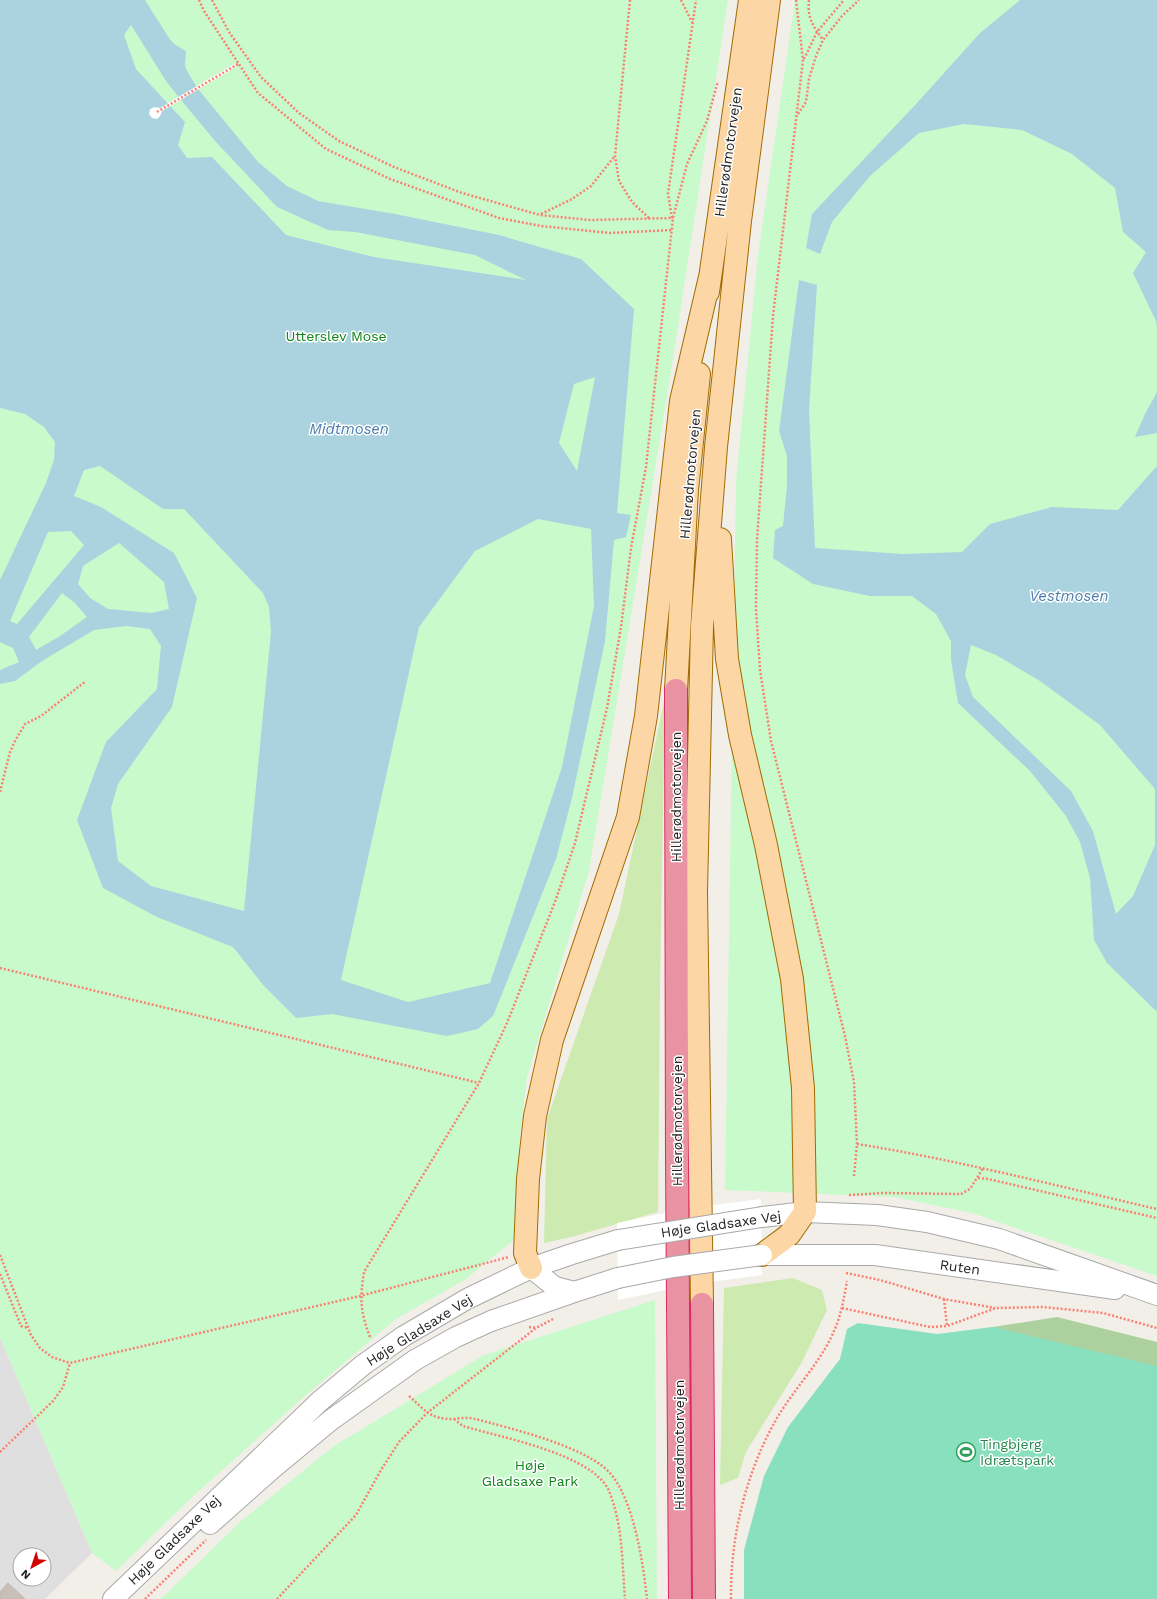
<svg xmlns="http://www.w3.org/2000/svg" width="1157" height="1599" font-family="'Work Sans',sans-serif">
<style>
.residential{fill:#e0dfdf;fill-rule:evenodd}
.grass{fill:#cdebb0}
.forest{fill:#add19e}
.park{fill:#c8facc}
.pitch{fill:#88e0be}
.water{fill:#aad3df;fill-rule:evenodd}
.pier{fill:#fff}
.building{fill:#c7bfb8;stroke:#c4b6ab}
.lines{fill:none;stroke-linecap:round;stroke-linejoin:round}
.tertiary-casing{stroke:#a9a9a9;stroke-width:22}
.primary-casing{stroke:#a06b00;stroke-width:24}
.motorway-casing{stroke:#dc2a67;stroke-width:24}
.path{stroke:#fa8072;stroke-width:2.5;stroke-dasharray:2 2;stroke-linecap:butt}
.tertiary{stroke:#fff;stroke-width:20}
.primary{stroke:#fcd6a4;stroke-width:22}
.motorway{stroke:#e892a2;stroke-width:22}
.tertiary-bridge-casing{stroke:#a9a9a9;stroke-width:22;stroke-linecap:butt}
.tertiary-bridge{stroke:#fff;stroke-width:20}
.labels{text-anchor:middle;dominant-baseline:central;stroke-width:3;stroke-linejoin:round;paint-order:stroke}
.street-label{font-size:14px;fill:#222;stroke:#fff}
.park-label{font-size:14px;fill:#0c8416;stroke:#fff}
.leisure-label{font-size:14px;fill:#27864d;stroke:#fff;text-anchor:start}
.water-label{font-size:15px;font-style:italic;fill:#4a7aab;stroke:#fff}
</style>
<rect width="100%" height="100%" fill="#f2efe9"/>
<path class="residential" d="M0 1337 92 1553 45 1599H0ZM20 1555H44V1579H20Z"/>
<path class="grass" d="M665 697 660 988 658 1212 575 1236 544 1243 547 1119 619 914Z
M793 1278 822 1290 827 1310 802 1362 746 1452 738 1478 720 1485 724 1288Z"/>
<path class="forest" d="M1057 1317 1157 1342V1373L961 1332Z"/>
<path class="park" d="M0 0H728L670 378 589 871 527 1077 519 1144 515 1239 466 1279 396 1319 306 1395 190 1499 116 1571 92 1553 0 1337Z
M795 0H1157V1276L972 1213 894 1197 725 1190 736 482 758 255Z
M655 1300 657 1599H161L241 1521 334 1446 484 1355Z"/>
<path class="pitch" d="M858 1323 937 1334 993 1327 1157 1366V1599H744V1550L764 1476 788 1427 840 1359 847 1329Z"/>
<path class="water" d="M0 0H145L169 38 174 44 186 51 185 65 186 69 198 89 258 162 287 186 318 201 395 214 499 235 581 259 634 309 617 513 631 515 626 537 614 540 605 641 572 798 556 859 493 1016 478 1029 447 1036 332 1014 296 1018 264 986 233 947 157 917 103 888 77 820 106 742 157 689 161 646 150 629 126 626 94 630 42 661 15 681 0 684V670L19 662 13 648 0 642V580L46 483 54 460 55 442 44 427 25 414 0 408ZM131 25 166 81 181 100 216 142 277 207 328 230 355 232 475 255 526 280 374 257 286 235 212 157 187 158 178 145 185 122 136 69 124 35ZM595 377 577 471 559 443 574 384ZM100 466 163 509H184L263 593 269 607 271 632 244 911 151 886 118 861 111 808 118 784 172 707 197 598 174 553 101 507 74 496 84 470ZM538 519 591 529 594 606 562 767 490 983 408 1002 341 980 419 627 475 551ZM71 531 84 545 17 624 10 621 48 532ZM119 543 164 582 169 609 152 613 108 609 90 598 78 584 83 566ZM62 593 75 603 87 617 60 636 36 650 29 637Z
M1020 0H1157V328L1156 321 1133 273 1146 252 1123 232 1115 188 1072 154 1022 130 964 124 919 133 870 176 832 222 820 254 806 248 812 214 917 103 980 33Z
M799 280 817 285 809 410 815 548 903 554 962 552 990 524 1052 507 1118 510 1157 466V1011L1154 1009 1107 963 1094 940 1090 878 1080 842 1066 816 1030 771 958 703 951 660V641L936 614 912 596H870L813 584 773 558 775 530 783 526 787 485V456L779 431ZM971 645 996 655 1040 681 1100 725 1155 789V845L1133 896 1116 914 1093 831 1071 791 973 697 965 675Z
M1157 392V433L1135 437 1145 414Z"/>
<path class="pier" d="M234 64 236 67 162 111 160 116 157 119 152 118 149 114 150 109 155 107 160 108Z
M761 1199 762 1275 689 1285 618 1300 617 1223 689 1208Z"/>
<path class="building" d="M8 1583 25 1599H0V1592Z"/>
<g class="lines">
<defs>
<path id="tertiary" d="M762 1217 805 1212 877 1215 927 1222 999 1239 1157 1295
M762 1255H875L1115 1289
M531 1268 555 1287 574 1292
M210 1524 273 1468 331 1420 415 1360 456 1337 491 1321 574 1292 618 1278
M113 1599 320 1401 363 1365 404 1336 467 1299 531 1268 572 1254 618 1240"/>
<path id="primary" d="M708 292 750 0
M720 539 727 659 740 735 766 845 792 979 803 1088 805 1212 789 1235 762 1255
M676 690 687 490 699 374
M531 1268 525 1253 528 1179 535 1116 552 1040 628 817 646 716 681 401 710 277
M702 1304 696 892 702 626 716 447 740 221 769 0"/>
<path id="motorway" d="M676 690 677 1158 680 1599
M702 1304 704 1599"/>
</defs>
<use href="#tertiary" class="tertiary-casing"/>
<use href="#primary" class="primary-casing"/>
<use href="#motorway" class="motorway-casing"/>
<path class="path" d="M199 0 204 11 258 93 326 149 390 179 499 218 541 226 610 233 672 230
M212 0 229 32 261 77 299 113 339 141 394 167 462 193 540 215 590 220 673 218
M630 0 615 156 619 181 632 202 650 219
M681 0 693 24
M796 0 803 60 773 316 757 540 756 609 760 670 771 741 845 1036 854 1082 857 1144 854 1176
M809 0C807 18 813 26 823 40
M804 59 817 32 844 0
M157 112 238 64
M798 114 806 102 809 79 816 56 823 40 842 16 859 0
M541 214 572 199 591 186 614 157
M672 218 668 194 696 0
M0 792 10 752 15 741 25 724 41 716 86 681
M0 968 479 1083
M857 1144C958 1160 1057 1186 1157 1209
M978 1178 988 1179 1157 1218
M849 1195 882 1193 961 1194 970 1189 983 1168
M0 1255 31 1335 40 1348 52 1357 70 1363 360 1296 509 1257
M846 1273 880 1280 944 1299 995 1308
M0 1274 21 1326 28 1328
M944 1299 947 1326
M842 1308 930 1327 947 1326 996 1308 1043 1307 1103 1313 1157 1328
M529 1327 536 1328
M370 1337C360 1311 360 1299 364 1272L479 1083 507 1023 555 902 575 843 607 708 621 627 631 548 646 467 673 218 687 164 707 121 718 81
M409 1396C426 1411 430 1419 453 1419 460 1418 468 1417 475 1419 510 1428 584 1446 609 1472 634 1499 643 1563 647 1599
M454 1419 463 1426C499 1437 593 1454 609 1491 623 1525 622 1563 625 1599
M0 1452 53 1401 63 1387 70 1363
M145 1599 206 1540
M277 1599 356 1515 381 1470 399 1442 427 1413 536 1328 553 1319
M731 1599C730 1537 746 1472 777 1418 794 1389 821 1362 834 1331 841 1316 844 1298 847 1281"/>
<use href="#tertiary" class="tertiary"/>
<use href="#primary" class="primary"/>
<use href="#motorway" class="motorway"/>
<defs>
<path id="tertiary-bridge" d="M618 1240 762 1217
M618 1278 673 1267 762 1255"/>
</defs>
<use href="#tertiary-bridge" class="tertiary-bridge-casing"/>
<use href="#tertiary-bridge" class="tertiary-bridge"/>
</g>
<defs>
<symbol id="stadium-ring" viewBox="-11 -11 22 22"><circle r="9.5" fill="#fff" stroke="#2e9e5b" stroke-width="1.5"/><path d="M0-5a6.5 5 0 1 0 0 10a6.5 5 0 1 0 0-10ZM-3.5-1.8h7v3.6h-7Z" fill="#2e9e5b"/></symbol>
</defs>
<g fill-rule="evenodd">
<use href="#stadium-ring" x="955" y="1441" width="22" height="22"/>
</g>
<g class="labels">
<g class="street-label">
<text transform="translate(728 152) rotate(-82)">Hillerødmotorvejen</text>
<text transform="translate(690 474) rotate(-85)">Hillerødmotorvejen</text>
<text transform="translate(676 797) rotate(-90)">Hillerødmotorvejen</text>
<text transform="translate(677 1121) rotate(-90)">Hillerødmotorvejen</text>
<text transform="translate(721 1224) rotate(-8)">Høje Gladsaxe Vej</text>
<text transform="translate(960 1267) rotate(8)">Ruten</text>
<text transform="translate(419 1330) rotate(-32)">Høje Gladsaxe Vej</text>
<text transform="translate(679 1445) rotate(-90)">Hillerødmotorvejen</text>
<text transform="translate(174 1540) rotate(-44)">Høje Gladsaxe Vej</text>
</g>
<g class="park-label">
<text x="336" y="336">Utterslev Mose</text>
<text x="530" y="1465">Høje<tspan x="530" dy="16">Gladsaxe Park</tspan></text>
</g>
<g class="leisure-label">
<text x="980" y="1444">Tingbjerg<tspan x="980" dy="16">Idrætspark</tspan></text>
</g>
<g class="water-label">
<text x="349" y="429">Midtmosen</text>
<text x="1069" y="596">Vestmosen</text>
</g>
</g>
<g transform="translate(32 1567) rotate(220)"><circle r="19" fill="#ffffff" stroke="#a7a7a7"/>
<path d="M0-3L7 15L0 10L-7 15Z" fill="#d40000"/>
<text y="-6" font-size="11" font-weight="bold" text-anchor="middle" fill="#222222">N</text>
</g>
</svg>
